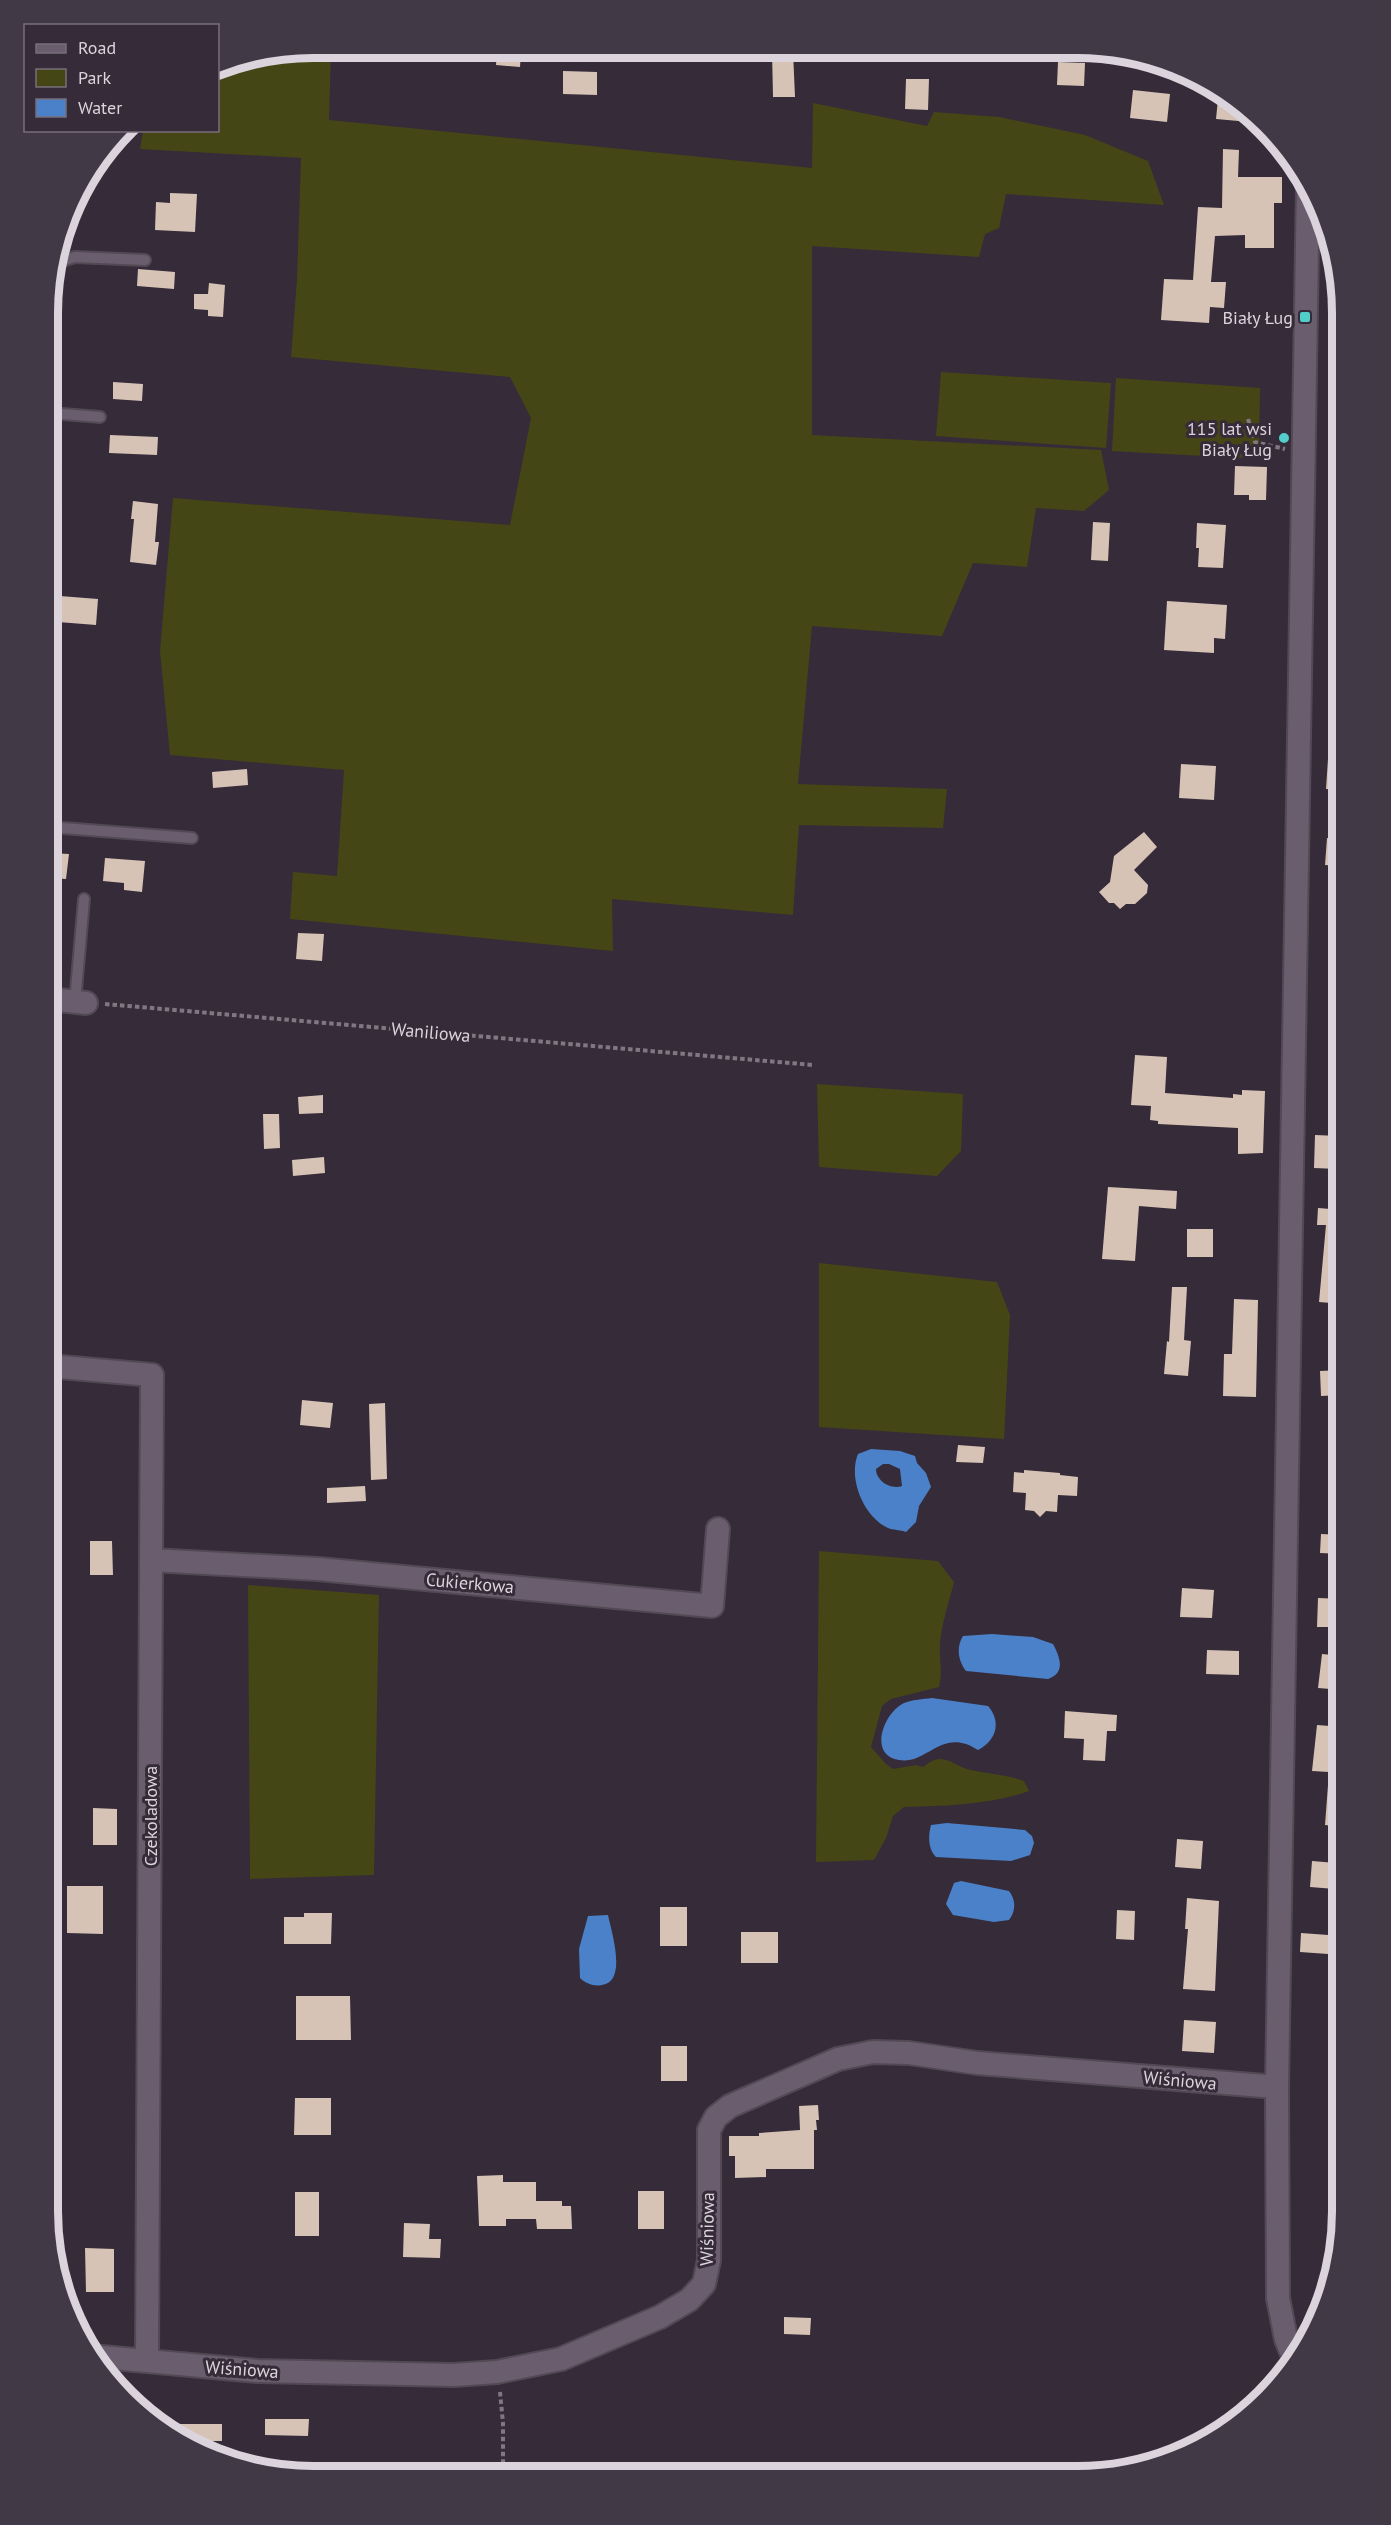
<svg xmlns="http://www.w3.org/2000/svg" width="1391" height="2525" font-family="'PT Sans',sans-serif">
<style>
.green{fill:#454616}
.water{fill:#4b81c8;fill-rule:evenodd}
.building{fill:#d7c3b6}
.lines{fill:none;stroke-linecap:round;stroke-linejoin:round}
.service-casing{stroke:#524955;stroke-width:14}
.minor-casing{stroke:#524955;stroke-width:26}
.path{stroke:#807783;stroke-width:4;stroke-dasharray:4.5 3;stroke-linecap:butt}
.service{stroke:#6a5e6e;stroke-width:10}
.minor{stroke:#6a5e6e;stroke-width:22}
.poi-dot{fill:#53cdc9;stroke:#352b39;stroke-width:2}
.labels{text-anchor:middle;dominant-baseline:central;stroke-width:6;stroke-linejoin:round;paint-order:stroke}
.poi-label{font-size:18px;fill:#dbd4dd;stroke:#352b39;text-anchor:end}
.street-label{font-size:18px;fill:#dbd4dd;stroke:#352b39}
.rim{fill:none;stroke:#dbd4dd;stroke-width:8}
</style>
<rect width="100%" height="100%" fill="#352b39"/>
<path class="green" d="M313 48H331L329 120 812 168 813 103 927 126 934 112 999 117 1085 135 1148 161 1164 205 1006 194 999 228 985 234 979 257 812 246V435L1101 450 1109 490 1084 511 1036 508 1027 567 973 563 942 636 812 626 798 784 947 789 943 828 799 825 793 915 612 899 613 951 290 919 293 872 337 876 344 770 170 755 160 651 173 498 510 525 531 418 510 377 291 357 297 279 301 158 140 149 143 131 218 130V67Z
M941 372 1111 383 1106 448 936 436Z
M1116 378 1260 388 1259 459 1112 451Z
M817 1084 963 1094 961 1151 937 1176 819 1167Z
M819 1263 997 1282 1010 1315 1004 1439 819 1427Z
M819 1551 938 1561 954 1582C949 1602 942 1622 940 1643 939 1659 943 1670 939 1687L891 1699 882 1706 871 1747 886 1764 893 1769 916 1765 923 1767C929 1763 933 1759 940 1759 949 1759 958 1766 967 1769 986 1774 1005 1774 1024 1781L1029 1791C990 1805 946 1806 904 1807L893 1816 886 1838 874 1860 816 1862Z
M248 1585 379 1595 374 1875 250 1879Z"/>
<path class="water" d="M871 1449 900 1451 915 1456 917 1463 926 1473 931 1487 919 1506 916 1522 906 1532C901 1530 893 1530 888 1528 863 1516 848 1478 858 1454ZM883 1464H889L900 1469 902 1486C891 1490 876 1481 876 1469Z
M992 1634 1033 1637 1053 1644C1060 1657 1066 1673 1048 1679L966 1671C958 1661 956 1647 963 1636Z
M932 1698 988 1706C1002 1722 996 1741 978 1750 942 1726 927 1765 899 1760 868 1756 883 1713 904 1703 912 1700 923 1699 932 1698Z
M947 1823 1025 1830 1032 1836 1034 1843 1030 1855 1011 1861 936 1857C928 1849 928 1836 931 1825Z
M961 1881 1009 1891C1016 1900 1016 1911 1009 1920L994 1922 953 1915 946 1904 954 1883Z
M608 1915C611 1930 628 1982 602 1985 594 1987 585 1983 580 1978L579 1949 588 1916Z"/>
<path class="building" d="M497 50 521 51 520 67 496 65Z
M772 51H793L795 97H773Z
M1058 62 1085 63 1084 86 1057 85Z
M563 71 597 72V95L563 94Z
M906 79H929L928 110 905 109Z
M1133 90 1170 94 1167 122 1130 118Z
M1218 99 1232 100 1252 114 1261 123 1216 119Z
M1223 149 1239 150 1238 177H1282V203H1274V248H1245V235L1215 236 1211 282H1226L1224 308 1210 307 1209 323 1161 320 1164 279 1193 280 1198 207 1222 208Z
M170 193 197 194 195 232 155 230 156 202 170 203Z
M138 269 175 272 174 289 137 286Z
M209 283 225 285 223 317 208 316V310L194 309V294H208Z
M113 382 143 384 142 401 113 399Z
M110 435 158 437 157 455 109 453Z
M1235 466 1267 467 1266 500H1249V495H1234Z
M133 501 158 504 155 542H159L156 565 130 562 134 519H131Z
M1093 522 1110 523 1108 561 1091 560Z
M1197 523 1226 525 1223 568 1198 567 1199 548H1196Z
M60 596 98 599 96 625 58 622Z
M1167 601 1227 605 1225 639 1214 638V653L1164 650Z
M1328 759 1343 760V790L1326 789Z
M1181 764 1216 766 1214 800 1179 798Z
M247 769 248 785 213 788 212 772Z
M1144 832 1157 847 1134 870 1148 885 1147 893 1135 904H1126L1120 909 1114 903H1109L1099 892 1110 882 1114 856Z
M1327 838 1343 839V866L1325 865Z
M51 853 69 854 66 879 50 878Z
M105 858 145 861 142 892 124 890V883L103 881Z
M298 933 324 934 322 961 296 959Z
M1329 934H1343V989H1328Z
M1135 1055 1167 1057 1165 1093 1233 1098V1094L1242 1095V1090L1265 1091 1263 1153 1238 1154V1128L1158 1124V1121L1150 1120 1151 1106 1131 1105Z
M323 1095V1113L299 1114 298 1097Z
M263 1114H279L280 1148 264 1149Z
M1315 1135 1339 1136 1338 1169 1314 1168Z
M324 1157 325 1173 293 1176 292 1160Z
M1108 1187 1177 1191 1176 1209 1139 1206 1135 1261 1102 1259Z
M1318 1208 1343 1210V1304L1319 1302 1326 1225H1317Z
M1187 1229H1213V1257H1187Z
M1172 1287H1187L1184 1340 1191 1341 1188 1376 1164 1374 1167 1341 1169 1342Z
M1234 1299 1258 1300 1256 1397 1223 1396 1224 1354H1232Z
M1343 1370V1395L1321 1396 1320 1371Z
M302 1400 333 1403 330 1428 300 1425Z
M385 1403 387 1479 371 1480 369 1404Z
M958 1445 985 1447 983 1463 956 1462Z
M1024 1470 1060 1473V1475L1078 1477 1077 1496 1058 1495 1057 1512 1046 1511 1040 1517 1034 1511 1025 1510 1026 1493 1013 1492 1014 1472 1024 1473Z
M365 1486 366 1501 327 1503V1488Z
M1321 1534 1343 1535V1554L1320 1553Z
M90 1541H112L113 1575H90Z
M1182 1588 1214 1590 1212 1618 1180 1617Z
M1318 1598 1343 1599V1627H1317Z
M1207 1650 1239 1651V1675L1206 1674Z
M1322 1654 1343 1656V1690L1318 1688Z
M1065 1711 1117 1715 1116 1731H1107L1105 1761 1083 1760 1084 1739 1064 1738Z
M1317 1725 1343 1727V1827L1325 1825 1329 1772 1312 1771Z
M93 1808 117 1809V1845H93Z
M1177 1839 1203 1841 1201 1869 1175 1867Z
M1312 1861 1336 1863 1335 1889 1310 1887Z
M67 1886H103V1934L67 1933Z
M1187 1898 1219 1901 1215 1991 1183 1989 1188 1929H1185Z
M660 1907H687V1946H660Z
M1117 1910 1135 1911 1134 1940 1116 1939Z
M304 1913H332L331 1944H284V1917H304Z
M741 1932H778V1963H741Z
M1301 1933 1342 1936V1955L1300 1952Z
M296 1996H350L351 2040H296Z
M1184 2020 1216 2022 1214 2053 1182 2051Z
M661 2046H687V2081H661Z
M295 2098H331V2135H294Z
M818 2105 819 2120H816L817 2130H814V2169H766V2177L735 2178V2156H729V2136H759V2133L800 2130 799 2106Z
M503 2175V2182H536V2201H562V2206H571L572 2229H537L536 2219H506V2226H479L477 2176Z
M638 2191H664V2229H638Z
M295 2192H319V2236H295Z
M404 2223 430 2224 429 2239H441L440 2258 403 2257Z
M85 2248 114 2249V2292H86Z
M784 2317 811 2318 810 2335 784 2334Z
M265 2419H309L308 2436 265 2435Z
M179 2424H222V2441H183L179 2438Z"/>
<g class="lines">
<defs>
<path id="service" d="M55 263 75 257 145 260
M50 413 100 417
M50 827 192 838
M75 1002 84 899"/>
<path id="minor" d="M49 999 86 1003
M49 1366 152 1375 147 2361
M151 1560 318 1569 712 1606 718 1529
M91 2356 257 2371 454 2375 497 2372 561 2359 660 2317 689 2300 704 2284 709 2260V2130L716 2117 730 2106 838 2059 873 2052 909 2053 977 2063 1277 2087
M1295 2361 1286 2339 1278 2298 1277 2087 1308 185"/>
</defs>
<use href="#service" class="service-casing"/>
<use href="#minor" class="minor-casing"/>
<path class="path" d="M1248 419 1255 442 1285 449
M105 1004 813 1065
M500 2392 503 2423V2475"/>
<use href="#service" class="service"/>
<use href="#minor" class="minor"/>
</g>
<g class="poi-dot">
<rect x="1299" y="311" width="12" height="12" rx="3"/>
<circle cx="1284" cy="438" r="6"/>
</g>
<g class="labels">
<g class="poi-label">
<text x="1293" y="317">Biały Ług</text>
<text x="1272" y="428">115 lat wsi<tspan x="1272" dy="21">Biały Ług</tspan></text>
</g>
<g class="street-label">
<text transform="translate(431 1032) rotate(5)">Waniliowa</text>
<text transform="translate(470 1583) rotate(5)">Cukierkowa</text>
<text transform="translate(150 1816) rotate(-90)">Czekoladowa</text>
<text transform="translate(1180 2080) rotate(5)">Wiśniowa</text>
<text transform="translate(707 2229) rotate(-89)">Wiśniowa</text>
<text transform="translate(242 2369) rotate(4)">Wiśniowa</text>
</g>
</g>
<path d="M0 0H1391V2525H0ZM313 58H1077A255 255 0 0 1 1332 313V2211A255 255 0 0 1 1077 2466H313A255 255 0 0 1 58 2211V313A255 255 0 0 1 313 58Z" fill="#423946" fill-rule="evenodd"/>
<path class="rim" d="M313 58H1077A255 255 0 0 1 1332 313V2211A255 255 0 0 1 1077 2466H313A255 255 0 0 1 58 2211V313A255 255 0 0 1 313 58Z"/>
<rect x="24" y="24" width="195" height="108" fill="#352b39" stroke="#776f7b" stroke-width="1.5"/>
<rect x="36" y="44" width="30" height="9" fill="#6a5e6e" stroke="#776f7b" stroke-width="1.5"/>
<text x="78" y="54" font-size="18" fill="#dbd4dd">Road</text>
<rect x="36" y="69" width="30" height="18" fill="#454616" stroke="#776f7b" stroke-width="1.5"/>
<text x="78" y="84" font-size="18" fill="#dbd4dd">Park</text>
<rect x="36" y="99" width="30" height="18" fill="#4b81c8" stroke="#776f7b" stroke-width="1.5"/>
<text x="78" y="114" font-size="18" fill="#dbd4dd">Water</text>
</svg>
